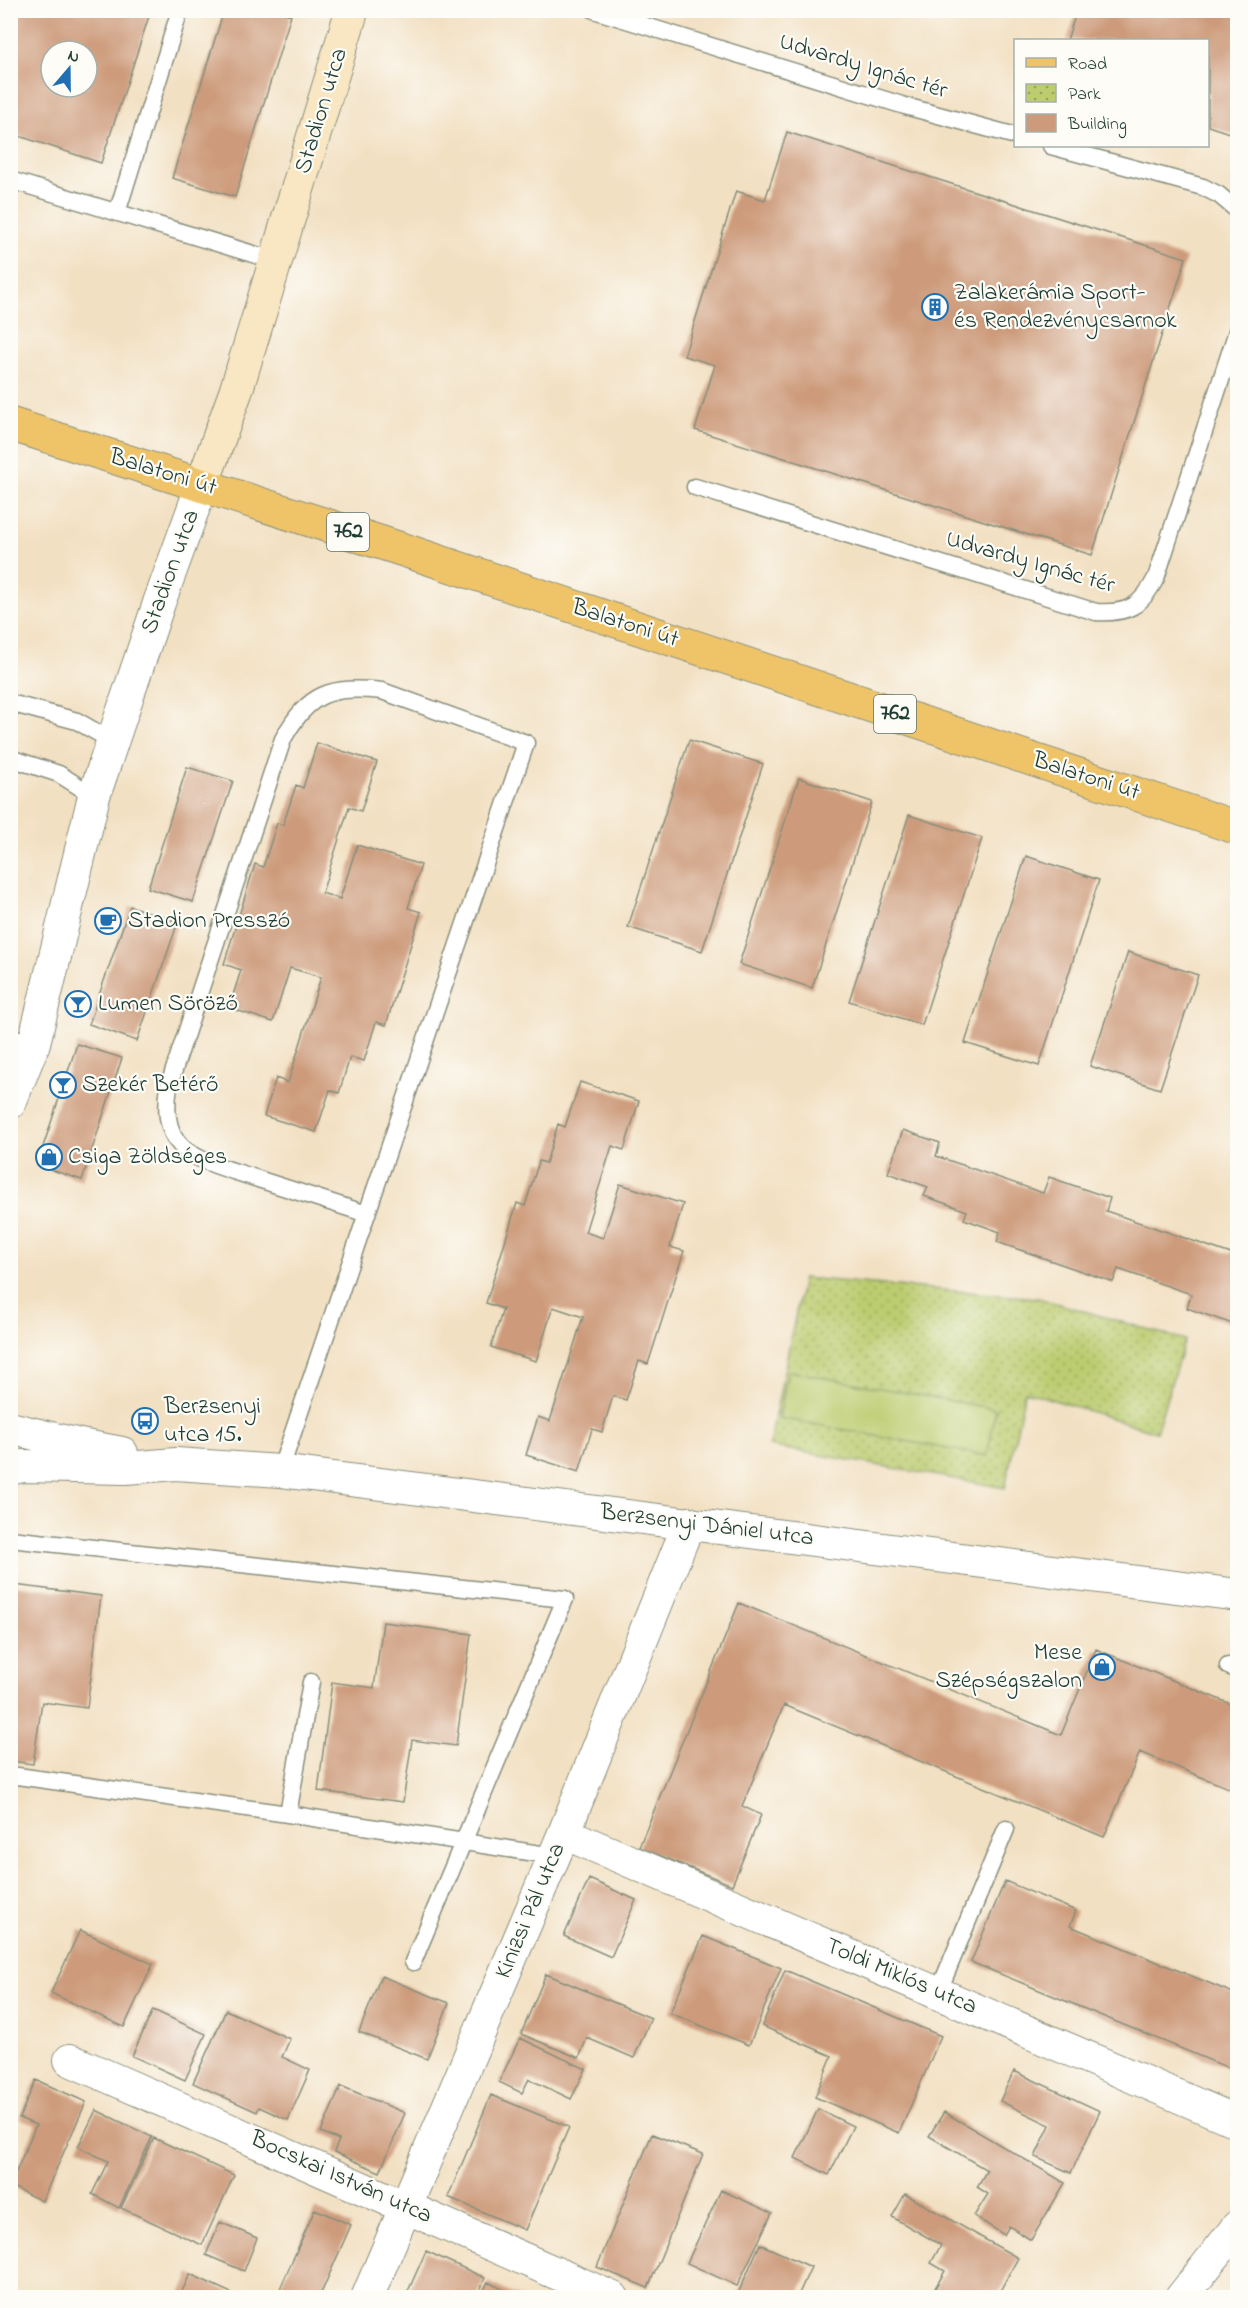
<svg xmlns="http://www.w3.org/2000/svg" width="1248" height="2308" font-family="'Indie Flower',sans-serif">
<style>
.park{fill:url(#park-dots);stroke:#6e8452;stroke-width:1.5}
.pitch{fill:#bccc6f;stroke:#6e8452;stroke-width:1.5}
.building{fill:#cd9b7b;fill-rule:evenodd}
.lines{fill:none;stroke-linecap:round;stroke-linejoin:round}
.lane-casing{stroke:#888e7b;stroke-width:19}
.street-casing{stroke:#888e7b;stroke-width:34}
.secondary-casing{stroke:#888e7b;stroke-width:35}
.primary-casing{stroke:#888e7b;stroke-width:35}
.lane{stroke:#fff;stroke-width:16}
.street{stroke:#fff;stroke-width:32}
.secondary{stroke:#f9e7c3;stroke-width:33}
.primary{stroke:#efc469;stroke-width:33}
.labels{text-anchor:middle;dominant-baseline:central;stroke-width:4.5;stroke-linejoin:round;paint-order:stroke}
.shield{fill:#fdfcf7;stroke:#62766e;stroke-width:1.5}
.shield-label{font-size:22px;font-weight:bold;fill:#1f3d34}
.street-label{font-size:24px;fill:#1f3d34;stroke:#fdfcf7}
.poi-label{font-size:24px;fill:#1f3d34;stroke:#fdfcf7;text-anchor:start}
</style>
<defs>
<pattern id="park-dots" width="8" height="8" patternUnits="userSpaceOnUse" patternTransform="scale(1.5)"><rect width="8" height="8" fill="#bccc6f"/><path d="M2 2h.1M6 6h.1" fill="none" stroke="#98a75c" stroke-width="1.8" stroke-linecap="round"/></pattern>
</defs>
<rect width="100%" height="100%" fill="#fdfcf7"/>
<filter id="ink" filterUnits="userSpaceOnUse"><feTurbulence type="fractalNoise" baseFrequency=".0167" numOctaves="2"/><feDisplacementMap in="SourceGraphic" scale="12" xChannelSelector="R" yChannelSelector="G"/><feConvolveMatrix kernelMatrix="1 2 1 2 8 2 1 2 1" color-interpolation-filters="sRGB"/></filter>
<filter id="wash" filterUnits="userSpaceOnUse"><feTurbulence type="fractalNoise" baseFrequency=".008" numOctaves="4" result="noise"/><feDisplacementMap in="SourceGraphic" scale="24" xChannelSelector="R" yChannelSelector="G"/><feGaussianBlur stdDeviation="1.35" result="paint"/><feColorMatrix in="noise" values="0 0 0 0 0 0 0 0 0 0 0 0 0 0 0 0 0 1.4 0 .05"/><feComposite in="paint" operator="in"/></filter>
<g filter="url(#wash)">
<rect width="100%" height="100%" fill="#f2e0c2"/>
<path class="park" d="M803 1278 1038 1298 1185 1340 1156 1432 1025 1391 1005 1488 769 1446Z"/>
<path class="pitch" d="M788 1371 996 1409 987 1456 779 1418Z"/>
<g id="blocks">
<path class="building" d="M19 10H151L101 163 10 133V35ZM51 51H87V87H51Z
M224 10H276L291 15 235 197 172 178Z
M1077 10H1238V136L1208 126V40H1067Z
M787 132 1186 258 1092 555 695 430 715 365 684 356 736 191 765 200Z
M689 740 763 764 702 951 628 927Z
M317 743 377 762 361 811 349 807 322 893 340 899 357 845 421 865 408 908 421 912 386 1025 376 1022 364 1061 350 1057 339 1093 330 1090 316 1132 264 1116 276 1078 288 1083 321 977 290 968 273 1022 229 1008 241 970 224 964 255 864 263 867 277 823 283 825 296 785 303 788Z
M187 767 233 781 193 902 148 888Z
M799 778 872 802 812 988 739 964Z
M909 815 982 838 922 1025 849 1001Z
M1026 856 1099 880 1039 1066 965 1043Z
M130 906 178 922 137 1041 89 1024Z
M1128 952 1198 975 1160 1089 1090 1066Z
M77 1044 122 1058 82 1180 37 1165Z
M580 1082 639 1101 624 1150 612 1146 585 1232 603 1238 620 1184 683 1204 670 1247 684 1251 648 1364 639 1361 626 1400 613 1396 602 1432 592 1429 579 1472 526 1455 538 1417 550 1421 583 1317 553 1307 536 1361 491 1347 503 1309 486 1303 517 1203 525 1206 539 1161 546 1163 558 1124 565 1127Z
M903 1130 940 1143 936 1156 1043 1193 1049 1177 1110 1198 1106 1211 1231 1254 1238 1235V1326L1187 1308 1191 1294 1118 1269 1113 1282 997 1242 1000 1232 964 1219 967 1211 924 1196 928 1187 888 1173Z
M14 1585 101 1596 87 1708 42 1702 33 1764 10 1761V1609Z
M739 1603 1061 1735 1096 1649 1238 1707V1792L1140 1752 1104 1837 784 1705 742 1806 761 1815 732 1885 639 1847Z
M383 1622 471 1634 456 1746 412 1740 403 1802 318 1791 332 1682 374 1688Z
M589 1879 636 1900 611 1957 564 1936Z
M1005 1881 1076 1911 1070 1926 1238 1995V2072L971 1962Z
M80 1930 153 1964 124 2027 51 1993Z
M703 1936 781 1968 749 2045 670 2013Z
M785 1970 941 2036 899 2133 815 2097 832 2056 762 2026Z
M546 1974 651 2018 634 2058 587 2038 579 2058 521 2034Z
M381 1976 449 2003 427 2059 359 2032Z
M153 2010 206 2034 185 2080 132 2056Z
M226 2010 290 2039 282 2057 310 2070 288 2120 259 2107 257 2112 193 2083Z
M520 2038 586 2069 571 2099 529 2079 522 2093 499 2082Z
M1014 2071 1100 2111 1071 2173 1035 2157 1050 2125 1000 2101Z
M36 2080 86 2102 42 2201 10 2186 36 2125 19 2118Z
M341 2086 405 2113 380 2172 334 2152 339 2140 321 2132Z
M491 2095 569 2127 525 2230 448 2197Z
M818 2109 853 2126 829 2175 795 2158Z
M96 2110 152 2137 119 2208 92 2194 108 2161 78 2147Z
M944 2112 1065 2183 1031 2240 1009 2226 1004 2235 974 2216 988 2194 977 2187 987 2170 929 2136Z
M652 2134 703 2154 648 2288 597 2267Z
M154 2138 234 2175 202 2245 121 2208Z
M721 2190 772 2213 737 2286 687 2263Z
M905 2194 1018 2258 996 2298H951L935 2288 945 2271 931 2263 941 2245 892 2217Z
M315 2209 351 2225 319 2298H276Z
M220 2222 257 2238 244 2271 206 2255Z
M760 2244 811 2267 797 2298H736Z
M426 2251 485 2278 477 2298H405Z
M190 2274 242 2298H179Z
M488 2282 520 2298H480Z"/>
</g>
</g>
<g filter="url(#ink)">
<use href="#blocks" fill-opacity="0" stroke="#888e7b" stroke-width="1.5"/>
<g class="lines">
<defs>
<path id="lane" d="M594 10 905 106 1016 136
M1051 146 1203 187 1219 195 1238 211
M10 180 276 261
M117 213 180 10
M695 487 1096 612C1127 614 1141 607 1156 578L1238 328
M10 703 77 721 112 741
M10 758 59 774 94 796
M10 1037 34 1043
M280 1471 526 743 382 691C330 686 309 692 283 739L169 1085C166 1106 165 1129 181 1146 198 1163 239 1172 261 1180 296 1191 332 1203 367 1214
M10 1539 565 1599 413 1962
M1228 1666 1238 1670
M10 1775 288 1814 553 1856
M288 1814 311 1682
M938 1993 1006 1829"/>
<path id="street" d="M10 1103 34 1043 94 796 159 603 202 485
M10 1428 80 1445 122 1453
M10 1469 23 1466 126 1468 176 1464 280 1471 1238 1595
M564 1833 1238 2122
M70 2060 613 2298
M367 2298 564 1833 689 1523
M1181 2298 1238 2226"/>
<path id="secondary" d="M202 485 236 391 352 10"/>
<path id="primary" d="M10 424 404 550 1238 828"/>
</defs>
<use href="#lane" class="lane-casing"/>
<use href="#street" class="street-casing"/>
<use href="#secondary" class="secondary-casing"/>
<use href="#primary" class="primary-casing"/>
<use href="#lane" class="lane"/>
<use href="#street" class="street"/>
<use href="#secondary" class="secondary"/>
<use href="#primary" class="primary"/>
</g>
</g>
<defs>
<symbol id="building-ring" viewBox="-11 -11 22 22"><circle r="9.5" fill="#fdfcf7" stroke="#1f6fb2" stroke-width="1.5"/><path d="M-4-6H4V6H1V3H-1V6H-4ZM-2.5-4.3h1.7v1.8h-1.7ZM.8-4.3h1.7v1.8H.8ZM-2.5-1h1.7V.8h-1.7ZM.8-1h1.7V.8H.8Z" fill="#1f6fb2"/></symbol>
<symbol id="cafe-ring" viewBox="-11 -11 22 22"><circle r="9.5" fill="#fdfcf7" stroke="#1f6fb2" stroke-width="1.5"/><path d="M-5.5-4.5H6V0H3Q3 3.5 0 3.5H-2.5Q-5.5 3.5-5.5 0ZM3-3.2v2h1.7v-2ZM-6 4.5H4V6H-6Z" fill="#1f6fb2"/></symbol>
<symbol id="bar-ring" viewBox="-11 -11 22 22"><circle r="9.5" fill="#fdfcf7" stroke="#1f6fb2" stroke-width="1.5"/><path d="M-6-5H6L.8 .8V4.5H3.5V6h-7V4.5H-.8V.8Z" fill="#1f6fb2"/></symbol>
<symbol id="shop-ring" viewBox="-11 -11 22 22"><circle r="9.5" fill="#fdfcf7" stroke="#1f6fb2" stroke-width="1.5"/><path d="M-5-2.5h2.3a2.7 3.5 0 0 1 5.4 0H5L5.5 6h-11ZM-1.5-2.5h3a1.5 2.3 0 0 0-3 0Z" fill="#1f6fb2"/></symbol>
<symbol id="bus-ring" viewBox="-11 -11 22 22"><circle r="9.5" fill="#fdfcf7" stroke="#1f6fb2" stroke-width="1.5"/><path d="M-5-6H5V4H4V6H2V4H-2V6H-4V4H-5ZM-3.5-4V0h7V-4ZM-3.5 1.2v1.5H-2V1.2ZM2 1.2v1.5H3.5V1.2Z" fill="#1f6fb2"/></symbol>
</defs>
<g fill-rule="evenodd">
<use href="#building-ring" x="920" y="292" width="30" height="30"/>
<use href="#cafe-ring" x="93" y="906" width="30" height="30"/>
<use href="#bar-ring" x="63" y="989" width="30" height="30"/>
<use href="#bar-ring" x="48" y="1070" width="30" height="30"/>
<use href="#shop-ring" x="34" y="1142" width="30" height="30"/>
<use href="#bus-ring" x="130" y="1406" width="30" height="30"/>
<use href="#shop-ring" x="1087" y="1652" width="30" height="30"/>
</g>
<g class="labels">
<g class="shield">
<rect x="327" y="513" width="42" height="38" rx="4.5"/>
<rect x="874" y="695" width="42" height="38" rx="4.5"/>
</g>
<g class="shield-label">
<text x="348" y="532">762</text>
<text x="895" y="714">762</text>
</g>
<g class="street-label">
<text transform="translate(863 67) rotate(17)">Udvardy Ignác tér</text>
<text transform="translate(322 111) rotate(-73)">Stadion utca</text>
<text transform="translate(163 473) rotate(17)">Balatoni út</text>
<text transform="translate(1030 563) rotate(16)">Udvardy Ignác tér</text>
<text transform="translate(171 572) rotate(-70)">Stadion utca</text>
<text transform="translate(625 624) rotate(18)">Balatoni út</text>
<text transform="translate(1086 777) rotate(18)">Balatoni út</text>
<text transform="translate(707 1526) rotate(7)">Berzsenyi Dániel utca</text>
<text transform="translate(531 1911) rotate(-67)">Kinizsi Pál utca</text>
<text transform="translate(901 1977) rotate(23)">Toldi Miklós utca</text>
<text transform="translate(341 2178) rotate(24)">Bocskai István utca</text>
</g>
<g class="poi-label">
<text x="954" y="293">Zalakerámia Sport-<tspan x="954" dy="28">és Rendezvénycsarnok</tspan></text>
<text x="128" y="921">Stadion Presszó</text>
<text x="98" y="1004">Lumen Söröző</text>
<text x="82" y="1085">Szekér Betérő</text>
<text x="68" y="1157">Csiga Zöldséges</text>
<text x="164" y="1407">Berzsenyi<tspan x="164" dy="28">utca 15.</tspan></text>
<text x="1082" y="1653" text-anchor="end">Mese<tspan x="1082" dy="28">Szépségszalon</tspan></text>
</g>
</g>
<rect width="1248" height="2308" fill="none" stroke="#fdfcf7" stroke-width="36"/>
<rect x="1014" y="39" width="195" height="108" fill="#fdfcf7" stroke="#a4b0a9" stroke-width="1.5"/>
<rect x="1026" y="58" width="30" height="9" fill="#efc469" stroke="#a4b0a9" stroke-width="1.5"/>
<text x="1068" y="69" font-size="18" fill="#1f3d34">Road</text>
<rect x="1026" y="84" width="30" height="18" fill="url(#park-dots)" stroke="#a4b0a9" stroke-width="1.5"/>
<text x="1068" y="99" font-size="18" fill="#1f3d34">Park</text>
<rect x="1026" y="114" width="30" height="18" fill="#cd9b7b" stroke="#a4b0a9" stroke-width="1.5"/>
<text x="1068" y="129" font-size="18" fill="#1f3d34">Building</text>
<g transform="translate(69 69) rotate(20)"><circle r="28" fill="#fdfcf7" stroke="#a4b0a9" stroke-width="1.5"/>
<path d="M0-4.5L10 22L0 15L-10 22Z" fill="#1f6fb2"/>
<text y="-9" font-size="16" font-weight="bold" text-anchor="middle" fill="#1f3d34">N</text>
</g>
</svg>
